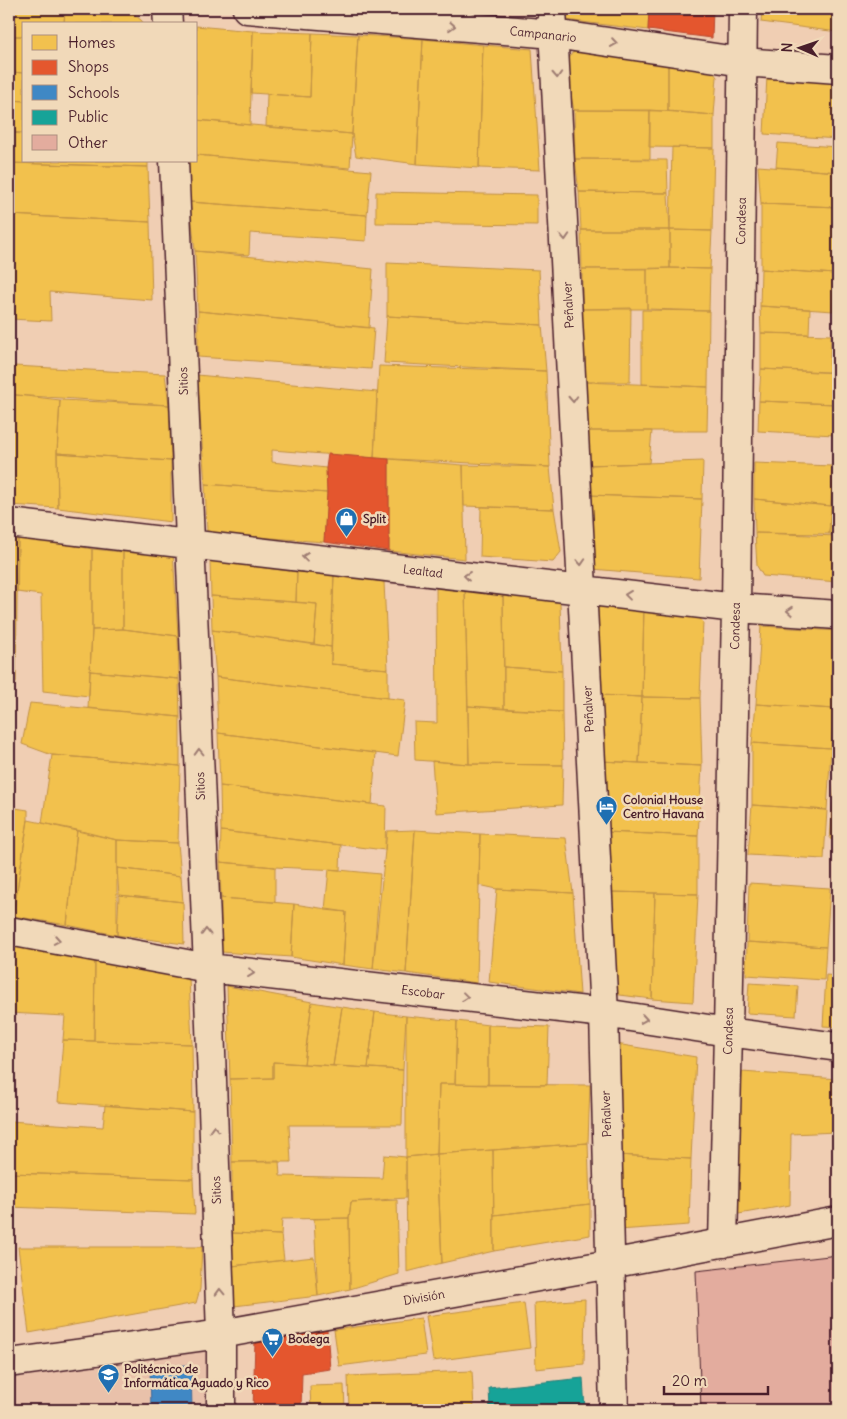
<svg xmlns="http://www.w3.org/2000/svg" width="847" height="1419" font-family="Delius,sans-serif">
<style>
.built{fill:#e9c1aa}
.homes{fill:#f2c14e;stroke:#c09044}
.shops{fill:#e4572e;stroke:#b6462d}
.schools{fill:#3f88c5;stroke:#426897}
.public{fill:#17a398;stroke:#267b77}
.building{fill:#e3ac9e;stroke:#4a1f2b}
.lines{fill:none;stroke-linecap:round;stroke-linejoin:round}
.minor-casing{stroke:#4a1f2b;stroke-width:31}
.minor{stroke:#f1d9b9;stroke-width:28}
.oneway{stroke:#9e7c72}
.labels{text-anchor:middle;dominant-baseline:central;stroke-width:5;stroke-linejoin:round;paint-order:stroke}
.street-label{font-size:12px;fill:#4a1f2b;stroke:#f1d9b9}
.poi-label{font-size:12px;font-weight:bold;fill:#4a1f2b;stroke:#f1d9b9;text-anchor:start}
</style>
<rect width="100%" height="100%" fill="#f0ceb3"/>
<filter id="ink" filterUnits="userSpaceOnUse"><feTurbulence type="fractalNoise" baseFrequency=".02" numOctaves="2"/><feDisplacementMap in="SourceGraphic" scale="10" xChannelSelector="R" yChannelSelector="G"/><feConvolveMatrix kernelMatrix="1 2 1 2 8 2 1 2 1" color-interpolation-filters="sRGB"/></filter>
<g filter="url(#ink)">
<path class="built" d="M206 1349 207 1410H9V1379Z"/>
<path class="homes" d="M9 9H12L11 92H9Z
M12 9H65L64 24H24V36H12Z
M65 9H99L133 13 142 21 143 24H64Z
M481 9H528V12Z
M564 9H649L648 30 565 20Z
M762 9H838V32L761 22Z
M196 26 253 31 250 125 196 120Z
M253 31 312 33 310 97 251 93Z
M312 33 358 35 352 134 266 127 267 94 310 97Z
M358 35 423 39 417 164 356 156 352 134Z
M12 36H24V73L11 72Z
M423 39 483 45 479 168 417 164Z
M483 45 532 49 540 170 479 168Z
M576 52 668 62V111L574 110 571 96 567 63 572 53Z
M668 62 710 68 717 77 714 115 668 111Z
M11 72 24 73V101L13 100Z
M767 76 838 81V139L764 134Z
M13 100 24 101V133L9 132Z
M574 110H650V159H575Z
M650 110 714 115V148L649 147Z
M196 120 352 134 350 168 196 155Z
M9 133 24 134V161H148V167L9 163Z
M778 143 838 147V172L776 167Z
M672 147 714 148 712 231 670 230Z
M196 155 371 171 367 215 190 202 187 161H196Z
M575 159 667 160 668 193 579 192Z
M9 163 148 167 150 222 9 215Z
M758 166 838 172V207L761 204Z
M376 192 537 195V225L376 223Z
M579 192 668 193 670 230H581Z
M190 202 367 215 366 241 250 233 249 255 195 251Z
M761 204 838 207 835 274 761 269Z
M9 215 150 222 152 300 50 292 51 321 9 319Z
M581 230H670V268L582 269Z
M670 230 712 231 710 269 670 268Z
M195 251 373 269 369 328 198 311Z
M387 263 539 270 542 325 387 316Z
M670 268 710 269 709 311 647 309V269Z
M582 269H647V309H582Z
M761 269 835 274 833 311 760 306Z
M760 306 810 309 809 334 761 333Z
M631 308 630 382H585L582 309Z
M642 310 709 311 708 387 642 384Z
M198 311 374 328 371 369 198 357Z
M387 316 542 325 546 371 384 363Z
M761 333 831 335 829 372 761 369Z
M14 366 165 374 169 405 14 395Z
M379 366 546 371 550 467 374 458Z
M761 369 836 373V404L759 401Z
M836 374H838V405L836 404Z
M197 375 377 392 374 458 272 450V462L326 468 327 493 205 484Z
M585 382 708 387 707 431H587Z
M9 394 60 400 57 453 58 508 9 505Z
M60 400 169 405 171 461 57 453Z
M759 401 836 404 835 435 758 431Z
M836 404 838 405V455L835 454Z
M587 431H652L649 463 588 465Z
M57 453 171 461V522L58 508Z
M835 454 838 455V506H831Z
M389 459 463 465 465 559 389 551Z
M703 461 702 499 588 495V465Z
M754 463 832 466 831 506 754 499Z
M463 465 550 467 554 509 464 506Z
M205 484 327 493 324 542 207 533Z
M588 495 702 499 699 578 592 569Z
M754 499 831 506 829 534 755 533Z
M831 506H838V535L829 534Z
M481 507 554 509 561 552 553 562 480 557Z
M755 533 838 536V582L763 576 757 566Z
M9 535H18L16 683H9Z
M18 535 92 549V630L89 696 43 691 41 595 17 592Z
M92 549 123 552V629L92 630Z
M123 552H173L178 636 123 629Z
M210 561 297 572 296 602 211 596Z
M297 572 334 574 331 647 314 644 317 604 296 602Z
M334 574 384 582 388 669 331 664Z
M436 584 465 588 469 764 415 760 414 722 437 723Z
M465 588 503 593 504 709 468 706Z
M503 593 560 603 562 671 504 667Z
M211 596 317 604 314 644 212 630Z
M598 602 644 605 642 697 599 695Z
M644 605 694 612 703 622 700 698 642 697Z
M761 626 838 631V670H836L834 709 756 704Z
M123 629 178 636 179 679 90 671 92 630Z
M212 630 331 647V664L388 669V698L216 677Z
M504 667 562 671V712L504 709Z
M90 671 179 679 180 717 88 708Z
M216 677 405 700 398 756 218 733Z
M599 695 642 697 639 763 601 761Z
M642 697 700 698 702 766 639 763Z
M30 703 180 717V766L52 755 22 744Z
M756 704 834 709 831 748 752 743Z
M468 706 562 712 563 765 469 764Z
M218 733 376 753 372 804 220 786Z
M752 743 831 748 827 810 752 805Z
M52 755 180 766 178 843 117 840 42 823Z
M432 761 469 764 563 765 562 805 436 813Z
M601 761 702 766 698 836 605 832Z
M837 773H838V805L833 804Z
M220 786 386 806 385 850 221 831Z
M833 804 838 805V840L830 839Z
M752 805 827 810 824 859 748 855Z
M9 807 28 810V820L13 916 9 915Z
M28 820 77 830 67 925 13 916Z
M77 830 117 840V935L67 925Z
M415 830 406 973 373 969 387 831Z
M415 830 480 834 477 983 406 973Z
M221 831 341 845 340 870 275 867 220 862Z
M605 832 698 836V894L610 892Z
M480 834 566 838 573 893 497 889 479 885Z
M117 840 178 843 181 876 117 868Z
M838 840V929L832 928Z
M220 862 275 867V902L221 898Z
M117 868 181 876 183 902 119 895Z
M329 869 380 874 373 969 343 965 346 912 325 910Z
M749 883 830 888 826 947 747 942Z
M497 889 573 893 580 994 489 982Z
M610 892 655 893 652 999 612 994Z
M655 893 698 894 693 1002 652 999Z
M119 895 183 902 184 944 117 935Z
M221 898 294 904 291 957 221 952Z
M294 904 346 912 343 965 291 957Z
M832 928 838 929V976H832Z
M747 942 826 947 824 980 746 975Z
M9 946 95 960 94 1041 63 1040 65 1016 9 1013Z
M95 960 189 978 192 1044 94 1041Z
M826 975 838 976V1027L823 1026Z
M749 983 798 986 796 1016 747 1013Z
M227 986 312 1002 304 1064 273 1062V1078L230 1079Z
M312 1002 342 1007 333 1066 304 1064Z
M342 1007 375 1012 368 1068 333 1066Z
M375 1012 406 1016 403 1070 368 1068Z
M406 1016 457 1021 455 1084H439L437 1154 406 1157Z
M457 1021 488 1025V1085L455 1084Z
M488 1025 549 1027 547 1085H488Z
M63 1040 192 1044 193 1112 58 1102Z
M616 1044 696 1057 691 1159 617 1155Z
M273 1062 403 1070 402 1125H289L291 1162H232L230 1079 273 1078Z
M742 1072 838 1079V1159H836L837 1132 791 1134 790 1205 733 1215Z
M439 1084 590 1085 588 1143 437 1154Z
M105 1105 193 1112V1179L9 1173V1121L103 1127Z
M588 1143 590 1204 494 1215 493 1150Z
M493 1150 494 1251 442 1263 437 1154Z
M437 1154 442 1263 407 1272 406 1157Z
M384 1155 406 1157V1198L351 1202 349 1218 282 1219 281 1235 232 1233V1162L279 1161 280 1176 382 1178Z
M617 1155 691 1159 689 1225 619 1230Z
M10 1173 193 1179 195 1214 9 1207Z
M397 1200 399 1274 350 1289 349 1218 351 1202Z
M590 1204V1235L494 1251V1215Z
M349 1218 350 1289 318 1296 314 1219Z
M232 1233 281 1235 284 1260 232 1266Z
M18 1247H202L200 1289 196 1303 29 1333Z
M314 1257 318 1296 234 1306 232 1266Z
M585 1299 584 1364 536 1369 534 1303Z
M524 1303 530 1348 433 1361 426 1316Z
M421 1318 426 1355 339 1366 334 1330Z
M472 1371 474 1410H349L348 1376Z
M344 1385 345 1410H311L310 1386Z"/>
<path class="shops" d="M649 9H713L712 38 648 30Z
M328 454 389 459V551L324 542 327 493 326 468Z
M327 1330 330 1369 302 1373 301 1410H253L255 1341Z"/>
<path class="schools" d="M191 1365 192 1410H151L150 1366Z"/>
<path class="public" d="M583 1378 585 1410H490L489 1388Z"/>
<path class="building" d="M838 1255V1410H701L696 1271Z"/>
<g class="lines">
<defs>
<path id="minor" d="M167 9 168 24
M247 9 554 34 743 62 838 69
M552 9 604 1013 614 1410
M174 161 208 968 221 1334V1410
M9 523 736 608 838 615
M9 931 208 968 604 1013 728 1032 838 1047
M723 1243 728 1032 736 608 743 9
M9 1363 221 1334 610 1264 838 1221"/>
</defs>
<use href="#minor" class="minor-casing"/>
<use href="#minor" class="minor"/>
</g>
<defs><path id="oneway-chevron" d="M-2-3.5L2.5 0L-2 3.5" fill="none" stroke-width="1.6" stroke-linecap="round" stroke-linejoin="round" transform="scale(1.25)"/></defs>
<g class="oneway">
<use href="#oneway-chevron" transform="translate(452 26) rotate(5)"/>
<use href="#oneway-chevron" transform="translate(614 43) rotate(8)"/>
<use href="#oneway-chevron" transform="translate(557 75) rotate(87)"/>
<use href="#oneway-chevron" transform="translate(565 237) rotate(87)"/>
<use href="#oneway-chevron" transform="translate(573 399) rotate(87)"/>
<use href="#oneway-chevron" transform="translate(305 557) rotate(-173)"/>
<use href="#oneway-chevron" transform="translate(581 562) rotate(87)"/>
<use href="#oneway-chevron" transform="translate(467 576) rotate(-173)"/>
<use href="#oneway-chevron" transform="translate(628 595) rotate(-173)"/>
<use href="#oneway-chevron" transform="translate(790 611) rotate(-176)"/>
<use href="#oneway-chevron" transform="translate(199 752) rotate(-92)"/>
<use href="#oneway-chevron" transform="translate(206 932) rotate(-92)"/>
<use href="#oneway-chevron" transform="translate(57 940) rotate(10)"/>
<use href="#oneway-chevron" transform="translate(251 973) rotate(7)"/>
<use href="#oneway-chevron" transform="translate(465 997) rotate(7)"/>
<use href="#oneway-chevron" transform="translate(644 1019) rotate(9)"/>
<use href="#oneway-chevron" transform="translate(214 1129) rotate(-92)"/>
<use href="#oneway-chevron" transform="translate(220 1292) rotate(-92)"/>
</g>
</g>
<defs>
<symbol id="shop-pin" viewBox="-11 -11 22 30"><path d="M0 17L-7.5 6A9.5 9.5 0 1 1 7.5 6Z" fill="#1f6fb2" stroke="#f1d9b9"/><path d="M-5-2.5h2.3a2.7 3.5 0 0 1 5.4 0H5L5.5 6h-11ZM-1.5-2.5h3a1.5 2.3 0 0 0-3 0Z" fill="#fff"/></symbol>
<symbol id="hotel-pin" viewBox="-11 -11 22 30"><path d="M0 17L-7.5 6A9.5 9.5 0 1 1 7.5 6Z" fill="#1f6fb2" stroke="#f1d9b9"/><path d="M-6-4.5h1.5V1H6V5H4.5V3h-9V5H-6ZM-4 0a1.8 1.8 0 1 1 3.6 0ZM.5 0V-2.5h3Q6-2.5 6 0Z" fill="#fff"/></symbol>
<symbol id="supermarket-pin" viewBox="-11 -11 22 30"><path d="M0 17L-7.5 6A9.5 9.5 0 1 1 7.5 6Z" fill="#1f6fb2" stroke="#f1d9b9"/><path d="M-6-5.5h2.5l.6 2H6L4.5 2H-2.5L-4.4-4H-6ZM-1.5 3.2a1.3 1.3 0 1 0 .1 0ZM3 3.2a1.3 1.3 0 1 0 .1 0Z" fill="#fff"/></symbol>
<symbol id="school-pin" viewBox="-11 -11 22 30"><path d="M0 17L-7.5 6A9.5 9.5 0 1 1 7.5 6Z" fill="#1f6fb2" stroke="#f1d9b9"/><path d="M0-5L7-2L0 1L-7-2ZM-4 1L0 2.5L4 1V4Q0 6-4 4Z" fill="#fff"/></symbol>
</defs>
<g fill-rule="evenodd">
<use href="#shop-pin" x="334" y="506" width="25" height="34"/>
<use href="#hotel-pin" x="594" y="794" width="25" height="34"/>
<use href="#supermarket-pin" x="260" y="1326" width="25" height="34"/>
<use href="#school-pin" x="96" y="1362" width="25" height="34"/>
</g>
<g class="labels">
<g class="street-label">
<text transform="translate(543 34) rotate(6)">Campanario</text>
<text transform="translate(741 221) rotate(-89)">Condesa</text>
<text transform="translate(568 305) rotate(-93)">Peñalver</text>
<text transform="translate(183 381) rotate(-92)">Sitios</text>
<text transform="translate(423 571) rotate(7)">Lealtad</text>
<text transform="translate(735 626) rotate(-89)">Condesa</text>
<text transform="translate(588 709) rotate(-93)">Peñalver</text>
<text transform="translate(200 786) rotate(-92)">Sitios</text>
<text transform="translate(423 992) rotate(7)">Escobar</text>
<text transform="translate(728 1031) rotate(-89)">Condesa</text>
<text transform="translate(606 1114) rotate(-92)">Peñalver</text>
<text transform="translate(216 1190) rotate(-92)">Sitios</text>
<text transform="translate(424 1297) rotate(-10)">División</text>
</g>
<g class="poi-label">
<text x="363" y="518">Split</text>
<text x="623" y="799">Colonial House<tspan x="623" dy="14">Centro Havana</tspan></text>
<text x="288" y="1338">Bodega</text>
<text x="124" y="1368">Politécnico de<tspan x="124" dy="14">Informática Aguado y Rico</tspan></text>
</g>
</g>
<rect width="847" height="1419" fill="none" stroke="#f1d9b9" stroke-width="30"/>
<rect x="15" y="15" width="817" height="1389" fill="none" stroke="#4a1f2b" stroke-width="2" filter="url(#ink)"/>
<rect x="22" y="22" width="175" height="140" fill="#f1d9b9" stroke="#ae8f80"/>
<rect x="32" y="35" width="25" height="15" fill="#f2c14e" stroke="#ae8f80"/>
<text x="68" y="48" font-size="15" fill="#4a1f2b">Homes</text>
<rect x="32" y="60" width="25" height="15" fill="#e4572e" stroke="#ae8f80"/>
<text x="68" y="72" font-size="15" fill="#4a1f2b">Shops</text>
<rect x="32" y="85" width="25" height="15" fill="#3f88c5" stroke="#ae8f80"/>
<text x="68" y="98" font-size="15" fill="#4a1f2b">Schools</text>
<rect x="32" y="110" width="25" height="15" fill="#17a398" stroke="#ae8f80"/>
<text x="68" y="122" font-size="15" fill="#4a1f2b">Public</text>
<rect x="32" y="135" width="25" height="15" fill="#e3ac9e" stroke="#ae8f80"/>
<text x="68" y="148" font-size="15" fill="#4a1f2b">Other</text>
<g transform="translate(800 48) rotate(272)" stroke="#f1d9b9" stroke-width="4" paint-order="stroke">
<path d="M0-4L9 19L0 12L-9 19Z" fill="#4a1f2b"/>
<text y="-8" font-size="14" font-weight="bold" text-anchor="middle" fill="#4a1f2b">N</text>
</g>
<path d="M664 1386v8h104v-8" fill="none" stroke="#4a1f2b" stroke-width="2.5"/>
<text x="672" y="1386" font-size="15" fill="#4a1f2b" stroke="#f1d9b9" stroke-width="4" paint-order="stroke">20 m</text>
</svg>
